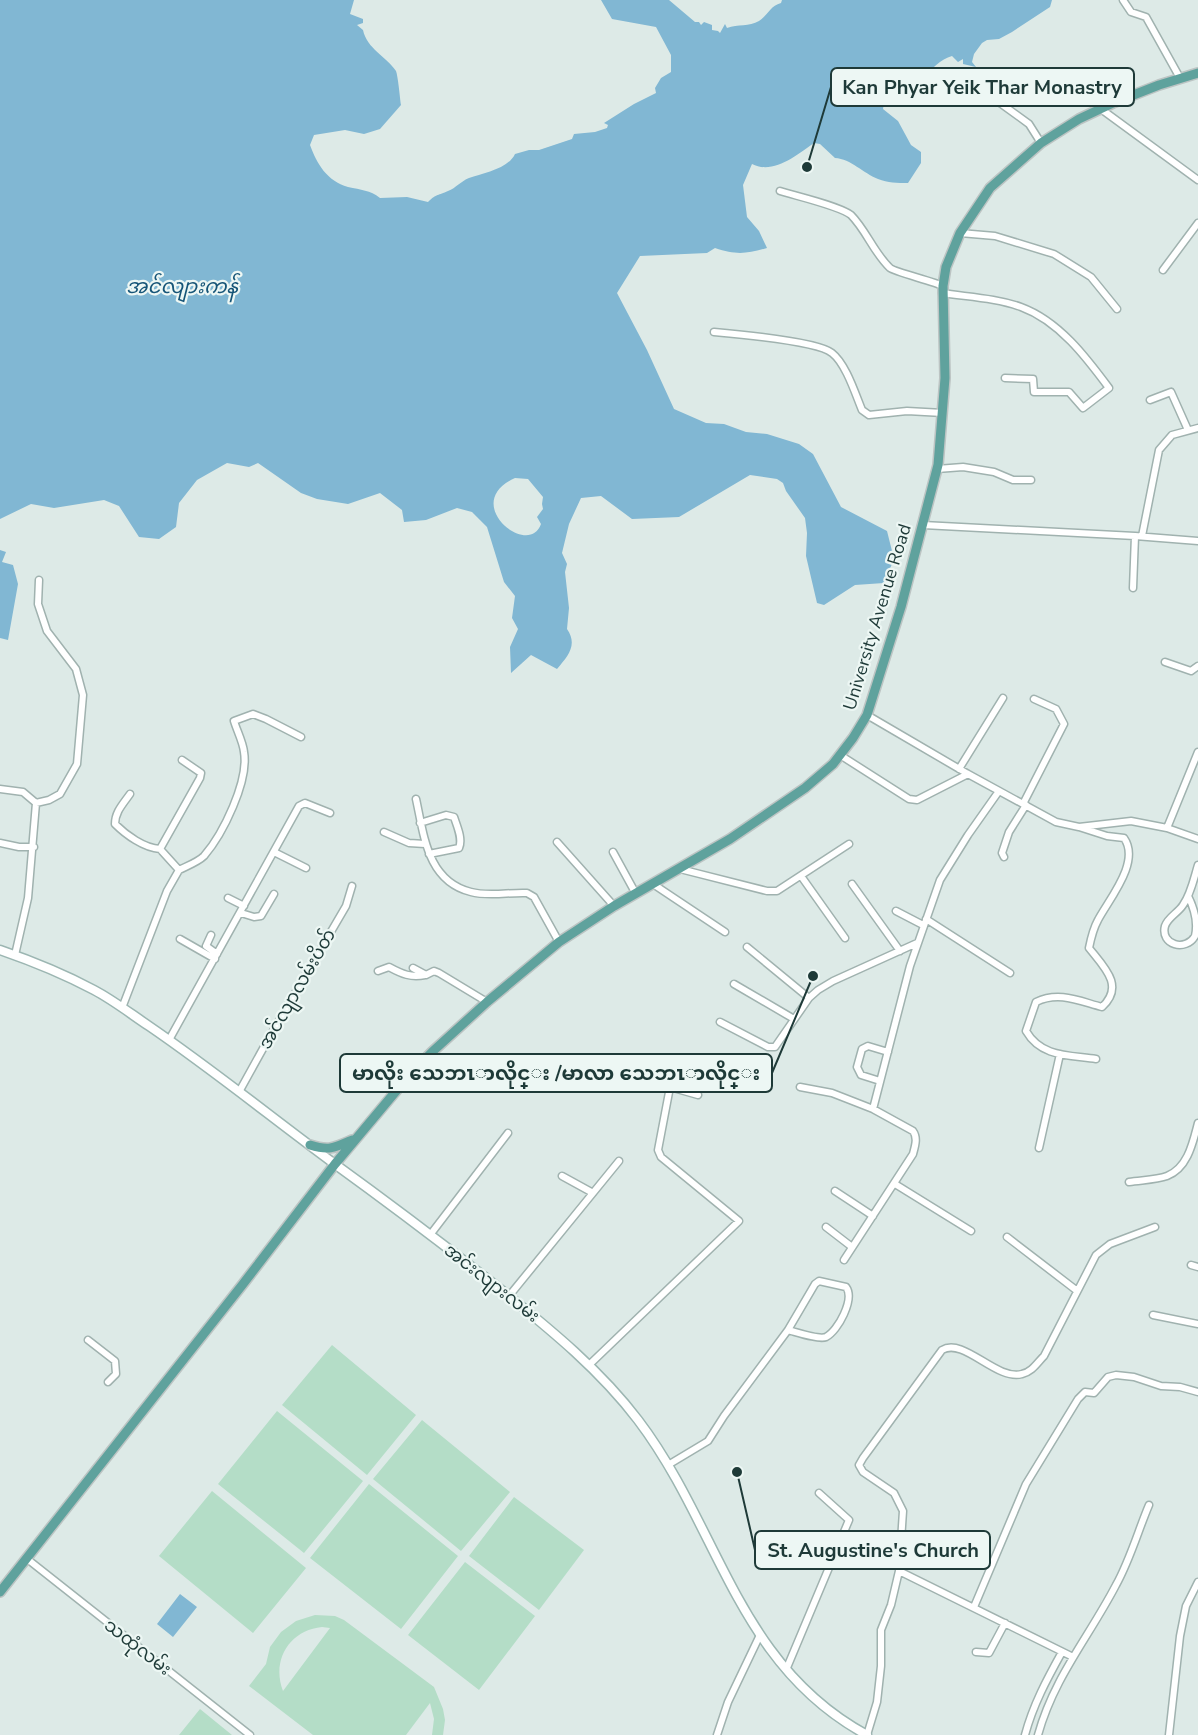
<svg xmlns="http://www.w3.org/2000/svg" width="1198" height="1735" font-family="'Nunito Sans','Noto Sans Myanmar',sans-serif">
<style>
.green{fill:#b4ddc7;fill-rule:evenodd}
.water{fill:#81b7d3;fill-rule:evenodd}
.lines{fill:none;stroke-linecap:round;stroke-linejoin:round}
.street-casing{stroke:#a0b2af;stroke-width:9}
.secondary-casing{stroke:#9cb6b2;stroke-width:11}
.primary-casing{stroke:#bcc4c3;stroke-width:12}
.street{stroke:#fff;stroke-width:6}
.secondary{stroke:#fff;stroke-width:8}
.primary{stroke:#5fa29d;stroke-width:9}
.labels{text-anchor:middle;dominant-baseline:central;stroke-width:4.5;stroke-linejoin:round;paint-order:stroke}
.street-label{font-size:18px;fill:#1e3a38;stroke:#edf7f4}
.water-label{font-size:20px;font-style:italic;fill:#165578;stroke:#edf7f4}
.leader{fill:none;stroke:#1e3a38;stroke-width:2}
.callout-dot{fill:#1e3a38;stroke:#edf7f4;stroke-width:2}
.callout{fill:#edf7f4;stroke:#1e3a38;stroke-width:2}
.callout-label{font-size:20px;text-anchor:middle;font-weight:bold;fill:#1e3a38}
</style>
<rect width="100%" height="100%" fill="#ddeae7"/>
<path class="green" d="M332 1345 416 1415 367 1475 282 1405Z
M277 1411 363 1481 304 1553 218 1484Z
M422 1420 510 1492 461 1551 373 1479Z
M369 1484 458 1556 401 1629 310 1558Z
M212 1491 306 1568 253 1633 159 1556Z
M514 1497 584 1550 539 1610 469 1556Z
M465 1562 535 1616 479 1690 408 1635Z
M315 1615 335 1616 344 1620 434 1687 443 1709 445 1720 443 1735H432L434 1719 430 1703 406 1735H313L249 1686 266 1664 270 1647 281 1632 296 1621ZM322 1627 330 1628 283 1691C271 1660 290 1630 322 1627Z
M200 1709 232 1735H179Z"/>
<path class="water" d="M0 0H354L350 14 363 19V23L357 25 363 30C367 49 386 56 396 71 398 76 400 98 401 105L380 129 364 134 345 130 314 135 310 145C317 164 327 181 348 187 361 190 370 190 380 198L407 197 428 202C437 193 438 196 448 191 456 188 461 181 469 178 483 173 508 169 515 154L529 150H539L572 139 574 134 595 132 607 128 608 125 604 123 634 104 656 93 655 88 661 78 671 72V55L656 27 612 19 601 0H669L695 22H699L701 25 704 22 712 25V30L718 31 720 33 725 24 727 28C738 24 749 27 759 21 768 15 770 6 781 3L782 0H1052L1050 7 1012 32 999 39 987 40 982 43 974 54 972 62 976 67 963 64V59L958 62 952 56C941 59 930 69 925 79L930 83 932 89 930 91C914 81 902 79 886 92L883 109 898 121 911 145 921 152V163L908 183C897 183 888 183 878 179 863 173 851 159 835 158L820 144 814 143C797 155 773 175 752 164L743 185 747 217 759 231 767 248C746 254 736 255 715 248L707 253 640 256 617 293 647 350 674 409 706 423 724 424 746 432 767 434 799 444 813 454 841 507 887 531 894 559 884 583 855 585 824 605 817 603 806 556 807 533 805 518 786 491 783 483 777 479 750 475 679 517 632 519 601 496 581 498 569 524 562 553 567 564 565 572 569 608 567 629C578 645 568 656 557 669L531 655 511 673 510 647 518 629 512 618 515 596 504 582 487 527 472 512 457 508 426 520 404 522 402 510 380 493 348 504 317 499 301 493 258 463 249 467 227 463 197 480 179 503 176 527 159 539 139 537 119 506 104 500 54 508 31 504 0 519ZM515 478 528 479 543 497 542 504 543 509 537 517 541 524C529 559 459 503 515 478Z
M0 550 6 552 2 562 13 565 18 584 8 640 0 638Z
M180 1594 197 1607 173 1637 157 1624Z"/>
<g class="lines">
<defs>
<path id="street" d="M1123 0 1131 12 1146 17 1180 78
M1039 90C1072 60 1089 68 1113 103
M996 100 1029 124 1041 143
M1101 109 1198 180
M780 191C796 196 840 206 851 215 866 230 874 253 890 268 895 272 932 281 943 286
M960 233 995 236 1054 254 1091 277 1117 309
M1163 270 1198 223
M942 293C968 297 996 298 1021 307 1059 321 1086 357 1109 388L1083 408 1069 392H1034L1033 379 1005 378
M714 332C736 334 818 341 832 353 846 364 855 393 862 410L869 415 907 411 943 413
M1150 400 1171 392 1188 430
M937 469 963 467 994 472 1013 480H1031
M923 525 1135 536 1198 541
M1142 536 1159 450 1172 435 1198 428
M1133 588 1135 536
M1165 662 1191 671 1198 666
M867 715 968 774 1056 822 1079 827 1131 821 1167 828 1198 839
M840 755 909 799 917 800 968 774
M959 769 1003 698
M0 789 23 792 36 803 28 898 15 955
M130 794C123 804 115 812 115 824 126 835 144 848 160 849
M416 799C424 835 427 881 471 892 489 897 509 892 527 893L534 897 559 942
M36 803 49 800 60 794 77 764 83 695 76 669 47 631 38 604 39 580
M1023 804 1064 724 1056 709 1034 699
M420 823 446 815 454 817C457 826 463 839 459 848L429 854
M1079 827 1107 836 1124 838C1141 862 1109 899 1098 920 1093 929 1091 938 1089 948 1104 967 1125 986 1102 1007 1079 1001 1059 991 1036 1002L1026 1031C1041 1057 1068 1055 1096 1059
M1167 828 1198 752
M384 832 409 843 425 844
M557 842 614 906
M0 843 19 847H34
M274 852 306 868
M613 852 636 894
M1004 857 1002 853 1009 832 1026 805
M680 869 767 891H777L849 844
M179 870C187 866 198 862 204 856 223 834 249 781 244 752 243 742 237 731 234 721L253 714 266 719 301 737
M801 876 845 938
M653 884 725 932
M852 884 900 951
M1188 896C1194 908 1198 923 1195 936 1186 952 1160 945 1165 926 1168 917 1178 913 1183 905 1191 894 1194 878 1198 865
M228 898 244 906
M896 911 923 925
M241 913 254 917 261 916 274 894
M926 919 1010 973
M211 935 206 946 217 954
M180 939 215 959
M747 947 809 998
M413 968 426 975 434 971 439 973 487 1002
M378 971 389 967C402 974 411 978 425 975
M734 984 794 1019
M122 1008 167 891 179 870 160 849 200 778 201 773 182 760
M720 1022 768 1047H775L809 998 818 990 833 981 917 943
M169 1040 299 806 305 803 330 813
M880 1081 861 1075 857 1067 862 1049 868 1046 888 1052
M800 1087 832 1093 873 1109 913 1131C918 1138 915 1146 913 1154L844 1260
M239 1092 270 1036 346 906 352 886
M873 1109 910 966 940 880 968 835 999 791
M1039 1148 1060 1054
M562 1176 593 1193
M1129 1182C1141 1180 1156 1180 1167 1176 1188 1168 1193 1142 1198 1123
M895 1184 971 1231
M835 1191 873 1216
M826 1227 852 1247
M430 1235 508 1133
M1007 1237 1076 1290
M1191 1265 1198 1267
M509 1296 619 1161
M1153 1315 1198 1324
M88 1340 115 1361 116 1374 108 1382
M589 1365 739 1221 661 1157 658 1150 670 1087 698 1095
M668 1465 708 1441 724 1416 788 1330 815 1284 819 1281 846 1287C855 1299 838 1331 826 1337 819 1340 796 1332 788 1330
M26 1558 250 1735
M899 1571 1073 1657
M974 1607 1026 1484 1078 1399 1085 1392 1094 1393 1108 1377 1116 1375 1134 1377 1161 1386 1180 1387 1198 1392
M976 1652 989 1653 1005 1623
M786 1670 849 1520 819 1493
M717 1735 728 1702 760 1635
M867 1735 877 1702 881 1666V1630L891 1605 899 1571 903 1511 894 1493 863 1472 859 1465 863 1458 942 1350C964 1337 996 1381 1022 1374 1032 1372 1037 1363 1044 1356L1096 1255 1110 1244 1155 1227
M1025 1735C1033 1705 1047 1679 1062 1652
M1038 1735C1054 1677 1089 1637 1116 1585 1130 1560 1138 1531 1149 1505
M1169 1735 1180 1636 1186 1606 1198 1582"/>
<path id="secondary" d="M0 950C32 961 64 974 94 990 113 1000 131 1014 149 1026 212 1069 271 1117 332 1162 390 1204 447 1247 504 1292 552 1331 600 1370 638 1420 720 1528 737 1665 867 1735"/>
<path id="primary" d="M310 1145C329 1151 334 1148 352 1140
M0 1592 243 1284 335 1164 407 1078 432 1052 487 1002 559 942 614 906 730 839 805 788 833 764 853 738 867 715 901 607 938 465 945 378 943 286 946 267 960 233 990 188 1041 143 1079 119 1113 103 1159 85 1198 73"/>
</defs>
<use href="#street" class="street-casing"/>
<use href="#secondary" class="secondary-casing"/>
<use href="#primary" class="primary-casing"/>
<use href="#street" class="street"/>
<use href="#secondary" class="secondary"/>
<use href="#primary" class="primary"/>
</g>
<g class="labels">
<g class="street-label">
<text transform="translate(877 617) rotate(-73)">University Avenue Road</text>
<text transform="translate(297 989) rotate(-60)">အင်လျာလမ်းပိတ်</text>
<text transform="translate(492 1283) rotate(38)">အင်းလျားလမ်း</text>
<text transform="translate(138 1647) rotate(38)">သထုံလမ်း</text>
</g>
<g class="water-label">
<text x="182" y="286">အင်လျားကန်</text>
</g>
</g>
<path class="leader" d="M807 167L831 87M813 976L772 1073M737 1472L755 1550"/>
<g class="callout-dot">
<circle cx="807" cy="167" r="6"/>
<circle cx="813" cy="976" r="6"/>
<circle cx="737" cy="1472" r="6"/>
</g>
<g class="callout">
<rect x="831" y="68" width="303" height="38" rx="6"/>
<rect x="340" y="1054" width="432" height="38" rx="6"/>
<rect x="755" y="1531" width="235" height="38" rx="6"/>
</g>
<g class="callout-label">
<text x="982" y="94">Kan Phyar Yeik Thar Monastry</text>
<text x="556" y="1080">မာလိုး သေဘၤာလိုင္း /မာလာ သေဘၤာလိုင္း</text>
<text x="873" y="1557">St. Augustine's Church</text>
</g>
</svg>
